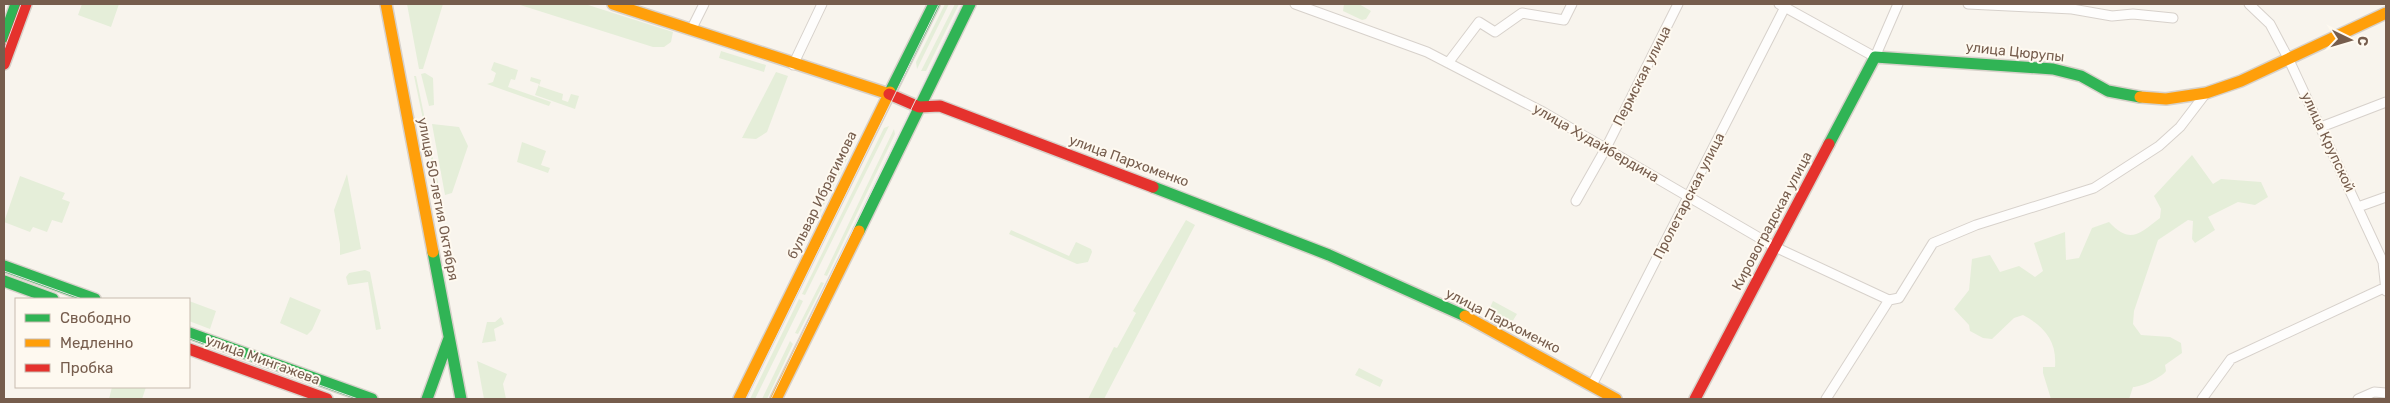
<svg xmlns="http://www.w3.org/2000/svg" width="2390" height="403" font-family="Rubik,sans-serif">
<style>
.green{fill:#e5eed9}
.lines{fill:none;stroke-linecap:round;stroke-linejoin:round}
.street-casing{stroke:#d7d1cb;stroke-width:11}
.fast-casing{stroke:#d7d1ca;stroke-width:14}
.slow-casing{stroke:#d7d1ca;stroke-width:14}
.jam-casing{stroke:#d7d1ca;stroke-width:14}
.street{stroke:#fefdfc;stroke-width:9}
.fast{stroke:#30b455;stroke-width:11}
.slow{stroke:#ff9f0a;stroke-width:11}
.jam{stroke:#e5322d;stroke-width:11}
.tram{stroke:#e6e3e6;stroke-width:1}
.labels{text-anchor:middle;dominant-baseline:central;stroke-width:4;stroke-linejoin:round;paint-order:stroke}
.street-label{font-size:14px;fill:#765d4d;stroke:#fef9f0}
</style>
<rect width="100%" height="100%" fill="#f8f4ed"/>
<path class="green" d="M82 4H119L111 27 78 15Z
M407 4H443L423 69H419Z
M517 4H585L673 32 671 42 664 47H653Z
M945 4H949L917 69 916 62Z
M955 4H959L926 71H921Z
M1344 4H1359L1371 11 1366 19 1362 20 1343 11Z
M721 51 766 65 764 72 719 58Z
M494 62 518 70 515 80 511 79 508 87 551 102 549 106 487 84 493 82 496 73 491 70Z
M776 72 788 76 767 132 756 139 742 138Z
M425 73 433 78 434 105 429 106 421 74Z
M414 76H416L441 197H439Z
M531 77 541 80 539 86 563 94 562 100 568 102 571 94 579 96 575 109 535 95 539 84 530 81Z
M432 124 459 127 468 146 452 193 445 195Z
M889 126 805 295 802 294 884 128Z
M894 129 895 134 827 276 824 275Z
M522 142 546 151 541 165 550 168 548 173 517 162Z
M849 150 848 157 812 229 810 230Z
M2192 155 2213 184 2221 179 2261 182 2268 197 2255 205 2238 202 2208 217 2215 230 2195 243 2192 239 2193 221 2188 220 2158 240 2134 311 2133 324 2141 335 2170 337 2181 343 2182 353 2165 365 2166 371C2162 377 2142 387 2133 387L2129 399H2051L2043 373V367H2055C2057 341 2045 327 2023 315L2014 318 1992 339 1983 338 1970 331 1969 325 1954 309 1969 290 1972 259 1990 255 2000 272 2019 266 2035 277 2043 271 2034 243 2065 232 2066 260 2079 258 2092 228 2109 222C2130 244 2138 235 2160 218L2161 209 2154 196Z
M347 174 361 249 340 255V244L334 210Z
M20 176 65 193 62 199 70 202 62 223 52 220 47 232 33 227 30 232 4 222Z
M1186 220 1195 225 1104 399H1088L1114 347 1117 348 1136 313 1133 311Z
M1011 230 1069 256 1076 242 1091 249 1092 252 1088 262 1077 264 1009 234Z
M365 270 370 272 381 329 376 330 368 282 348 285 346 277 349 273Z
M821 282 824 283 798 334 795 333Z
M290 297 321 310 312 330 307 335 280 323Z
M799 299 803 301 755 399H750Z
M189 301 216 311 210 329 189 321Z
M1493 301 1517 314 1512 322 1489 310Z
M501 317 504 324 494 329 496 341 482 343 487 322H495Z
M790 341 793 344 767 399H762Z
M477 361 507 374 503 384 506 399H484Z
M1359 368 1383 380 1380 387 1355 375Z
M112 387H146L142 399H109Z"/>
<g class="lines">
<defs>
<path id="street" d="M1295 4 1427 52 1543 112 1775 247 1889 300
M1779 4 1875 57 1898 4
M1968 4 2072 9 2112 16 2133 14 2173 18
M2249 4 2270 24 2288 58 2383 262 2386 291
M691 30 704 4
M1448 63 1479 22 1495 32 1522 13 1564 20 1572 4
M793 65 822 4
M2321 127 2386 102
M1576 201 1606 148 1678 4
M2358 207 2386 197
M1592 385 1785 7
M1826 399 1889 300 1899 298 1933 243 1976 225 2094 188 2159 146 2180 127 2206 93
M2202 399 2231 359 2386 287
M2358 399 2374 392 2386 393"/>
<path id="fast" d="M4 37 16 4
M890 92 934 4
M1829 144 1875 57 2053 69 2081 76 2108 91 2140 97
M1153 187 1329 255 1465 316
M859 231 970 4
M433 252 461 399
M4 266 95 299
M4 281 53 299
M189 333 372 399
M427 399 449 338"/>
<path id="slow" d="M386 4 433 252
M613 4 889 94
M2140 97 2166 99 2206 93 2241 81 2386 13
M1465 316 1616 399
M739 399 890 92
M776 399 859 231"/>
<path id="jam" d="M4 64 26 4
M889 94 919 107 940 106 1153 187
M189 349 327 399
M1695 399 1829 144"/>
</defs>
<use href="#street" class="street-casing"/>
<use href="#fast" class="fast-casing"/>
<use href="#slow" class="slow-casing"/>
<use href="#jam" class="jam-casing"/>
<use href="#street" class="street"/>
<use href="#fast" class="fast"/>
<use href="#slow" class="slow"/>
<use href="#jam" class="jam"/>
<path class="tram" d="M4 50 21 4
M4 271 82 299
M189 338 358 399
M746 399 939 4
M771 399 962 4"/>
</g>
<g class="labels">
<g class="street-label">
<text transform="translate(2015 52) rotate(6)">улица Цюрупы</text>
<text transform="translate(1642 76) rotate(-63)">Пермская улица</text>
<text transform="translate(2328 142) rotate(65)">улица Крупской</text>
<text transform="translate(1596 143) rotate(30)">улица Худайбердина</text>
<text transform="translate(1129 161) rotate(20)">улица Пархоменко</text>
<text transform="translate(822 195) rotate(-64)">бульвар Ибрагимова</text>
<text transform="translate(1689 196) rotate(-63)">Пролетарская улица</text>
<text transform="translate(438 199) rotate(79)">улица 50-летия Октября</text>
<text transform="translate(1772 221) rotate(-62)">Кировоградская улица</text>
<text transform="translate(1503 321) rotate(27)">улица Пархоменко</text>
<text transform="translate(263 360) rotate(20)">улица Мингажева</text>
</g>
</g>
<rect width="2390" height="403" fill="none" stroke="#765d4d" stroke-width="10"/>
<rect x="15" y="298" width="175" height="90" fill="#fef9f0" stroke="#c8bbaf"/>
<rect x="25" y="314" width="25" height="8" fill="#30b455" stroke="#c8bbaf"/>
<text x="60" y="323" font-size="15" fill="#765d4d">Свободно</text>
<rect x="25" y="339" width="25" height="8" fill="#ff9f0a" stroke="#c8bbaf"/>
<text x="60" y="348" font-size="15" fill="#765d4d">Медленно</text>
<rect x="25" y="364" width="25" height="8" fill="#e5322d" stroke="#c8bbaf"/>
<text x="60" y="373" font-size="15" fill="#765d4d">Пробка</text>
<g transform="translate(2350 40) rotate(95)" stroke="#fef9f0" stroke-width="4" paint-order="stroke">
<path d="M0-4L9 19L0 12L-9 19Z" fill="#765d4d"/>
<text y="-8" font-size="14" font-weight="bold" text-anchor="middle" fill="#765d4d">С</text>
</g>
</svg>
